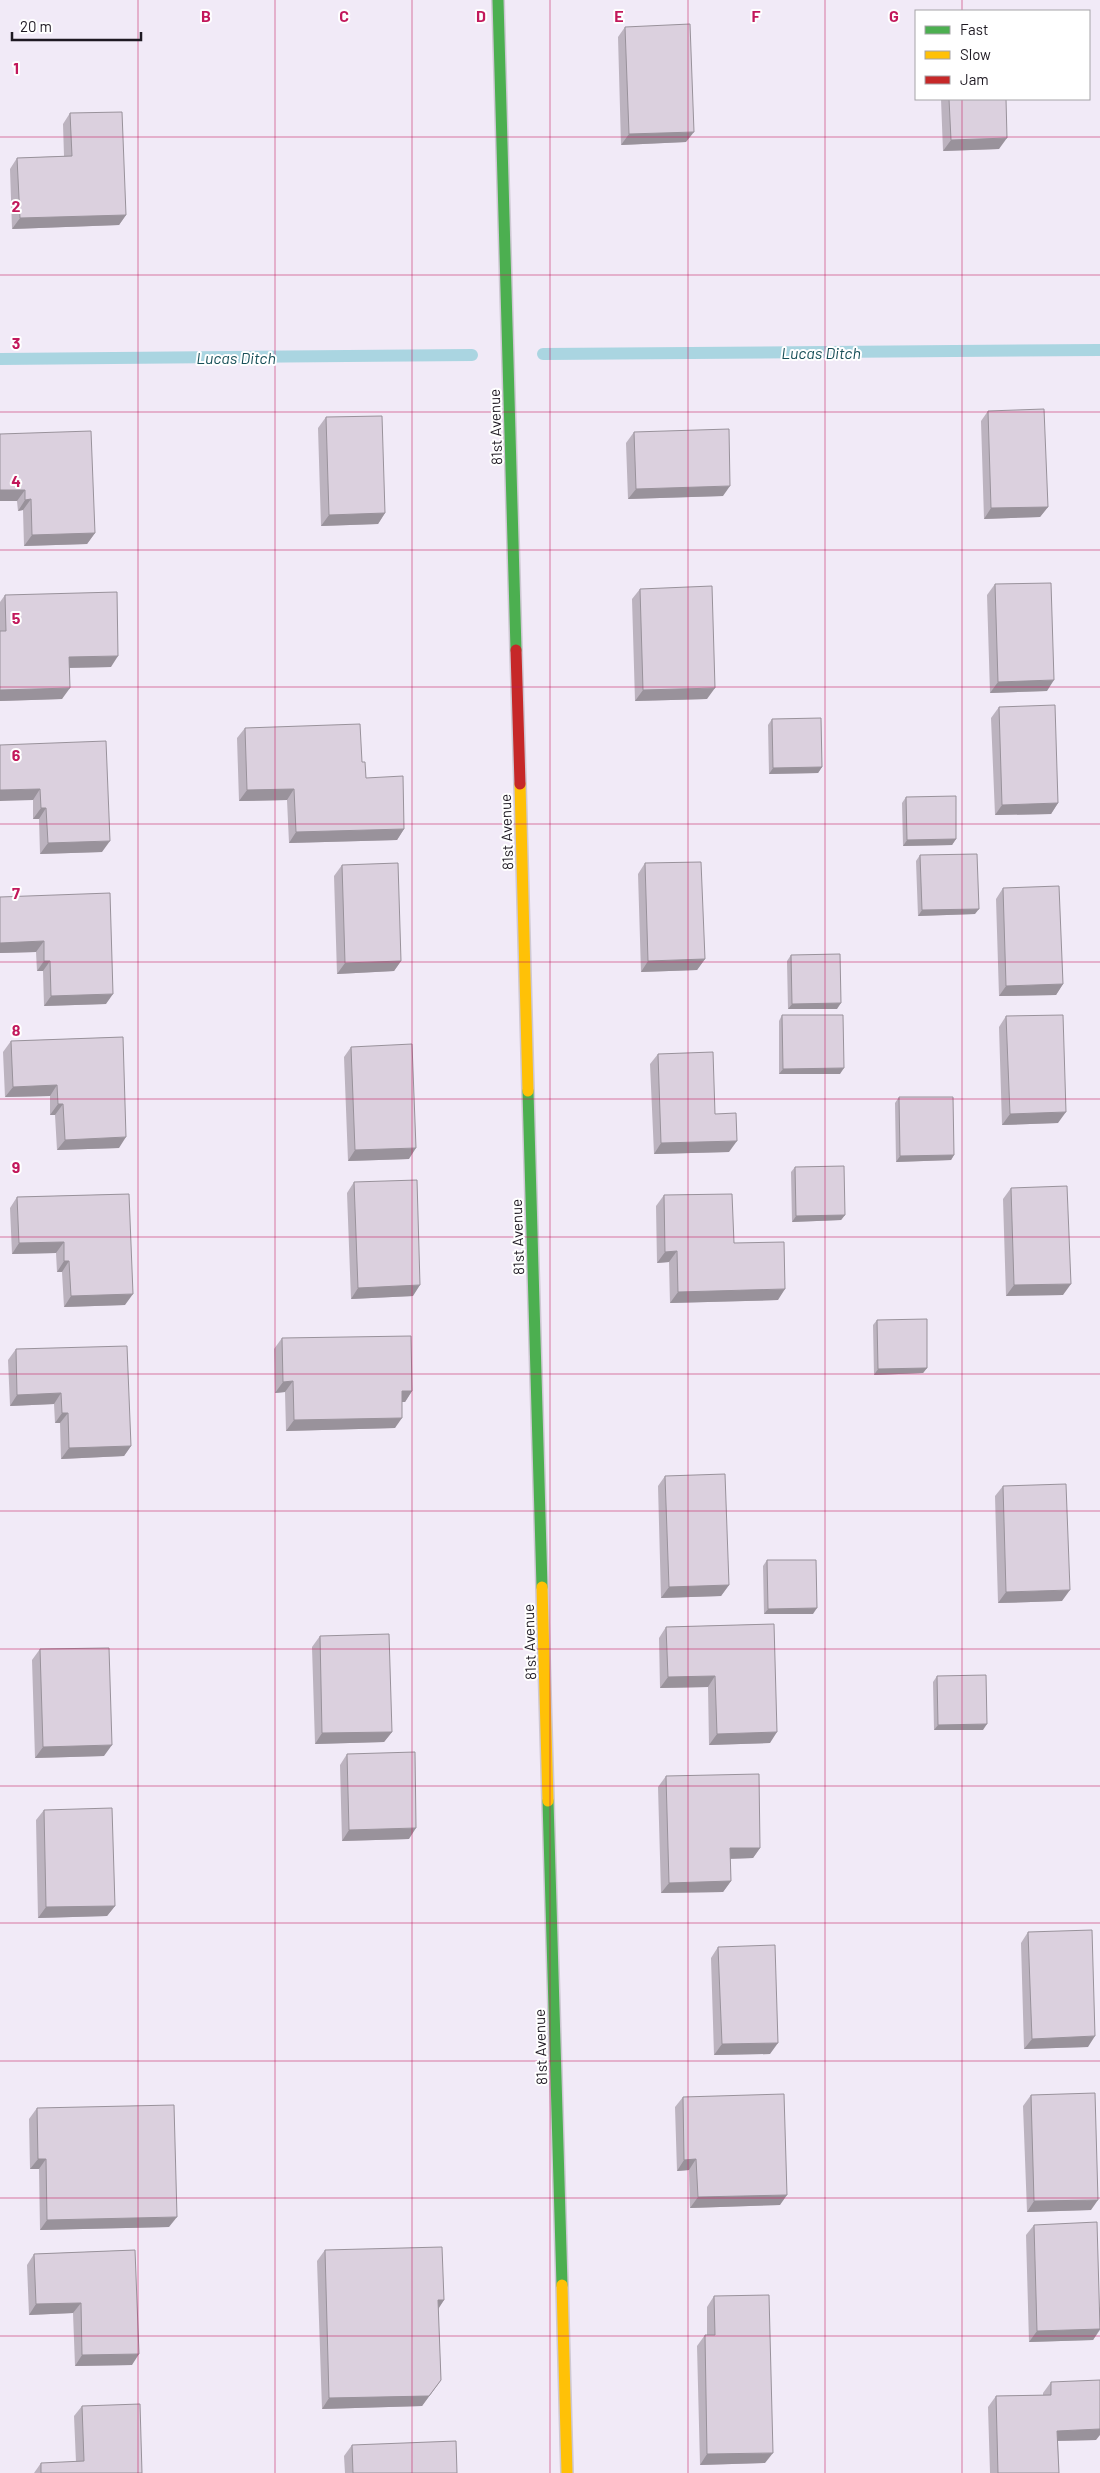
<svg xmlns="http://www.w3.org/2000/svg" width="1100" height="2473" font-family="Barlow,sans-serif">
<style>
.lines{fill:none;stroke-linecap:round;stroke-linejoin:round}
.stream{stroke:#aad5e1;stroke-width:12}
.fast-casing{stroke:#cec8d3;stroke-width:14}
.slow-casing{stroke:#cec8d3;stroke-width:14}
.jam-casing{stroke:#cec8d3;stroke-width:14}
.fast{stroke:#4caf50;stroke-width:11}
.slow{stroke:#ffc107;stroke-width:11}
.jam{stroke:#c62828;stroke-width:11}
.wall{fill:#bcb3bf}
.shaded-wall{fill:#99929b}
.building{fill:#dbd0de;stroke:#99929b}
.grid{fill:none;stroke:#c2185b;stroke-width:1;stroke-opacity:0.55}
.labels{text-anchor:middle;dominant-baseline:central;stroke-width:4;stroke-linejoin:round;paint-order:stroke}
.street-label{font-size:15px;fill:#1e1922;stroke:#fff}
.water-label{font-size:16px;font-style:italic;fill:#174f58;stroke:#fff}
.grid-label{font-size:16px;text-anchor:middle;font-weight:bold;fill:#c2185b;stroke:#fff;stroke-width:4;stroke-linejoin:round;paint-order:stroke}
</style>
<rect width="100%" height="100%" fill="#f1eaf7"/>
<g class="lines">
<path class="stream" d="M543 354 1099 350
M0 359 472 355"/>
<defs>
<path id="fast" d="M498 0 516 650
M528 1091 542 1587
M548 1801 562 2285"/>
<path id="slow" d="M520 784 528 1091
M542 1587 548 1801
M562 2285 567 2473"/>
<path id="jam" d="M516 650 520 784"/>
</defs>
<use href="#fast" class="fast-casing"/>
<use href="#slow" class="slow-casing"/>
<use href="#jam" class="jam-casing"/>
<use href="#fast" class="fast"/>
<use href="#slow" class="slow"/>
<use href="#jam" class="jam"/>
</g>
<path class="wall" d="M625 27 686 142 621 145 618 37Z
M941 99H1006L999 149 943 151Z
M70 113 126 215 119 225 12 229 10 169 17 158 64 156 63 124Z
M988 411 1048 507 1040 517 984 519 981 421Z
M326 417 385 513 378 524 321 526 318 428Z
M634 432 723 496 628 499 626 443Z
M0 434 95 533 87 544 24 546 23 510 18 511 17 501H0Z
M995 584 1047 691 990 693 987 595Z
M640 589 707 699 635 701 632 599Z
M5 595 111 667 69 668 62 699 0 701V602Z
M999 707 1058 803 1051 814 995 815 991 718Z
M772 719 822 767 818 773 769 774 768 725Z
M245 728 362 762 366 778 404 829 397 840 289 843 287 800 239 801 237 738Z
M0 745 102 852 40 854 39 819H33V800Z
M906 797 956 839 952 845 903 846 902 803Z
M920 855 975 914 918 916 916 861Z
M645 863 705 959 697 970 641 972 638 874Z
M342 865 401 961 394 971 337 974 334 876Z
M1003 888 1063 984 1056 995 999 996 996 899Z
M0 897 106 1004 44 1006 43 971H37L36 952 0 953Z
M791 955 837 1009H788L787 961Z
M782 1015 840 1074H779V1021Z
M1006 1016 1058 1123 1002 1125 999 1027Z
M123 1037 119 1148 57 1150 55 1115H50V1096L5 1097 3 1052 11 1041Z
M351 1047 409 1159 348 1161 344 1057Z
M658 1054 715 1114 729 1152 654 1154 650 1064Z
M899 1097 954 1155 951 1160 896 1162 895 1103Z
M795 1167 845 1215 841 1220 792 1222 791 1172Z
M354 1182 413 1296 351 1299 347 1193Z
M1011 1188 1063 1295 1006 1296 1003 1199Z
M129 1194 125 1305 64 1307 62 1272H57L56 1253 12 1254 10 1208 17 1197Z
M664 1195 734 1243 778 1300 670 1303 669 1262 657 1263 656 1206Z
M877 1320 927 1368 923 1373 874 1375 873 1325Z
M282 1338 412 1391 405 1402H402L395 1428 286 1431 285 1392 275 1393 274 1349Z
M16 1349 131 1446 124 1456 61 1459 60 1423H55L54 1404 10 1406 8 1360Z
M665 1476 729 1585 721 1596 661 1598 658 1486Z
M1003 1486 1062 1601 998 1603 995 1496Z
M767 1560 813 1614H764L763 1566Z
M774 1624 770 1743 709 1745 708 1687 660 1688 659 1638 666 1627Z
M320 1636 392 1732 384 1742 315 1744 312 1647Z
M40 1649 104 1756 35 1758 32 1660Z
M937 1676 983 1730H934L933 1682Z
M347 1754 409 1839 342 1841 340 1765Z
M666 1776 760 1848 753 1858 730 1859 731 1881 723 1892 661 1893 658 1787Z
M44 1810 115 1906 107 1916 38 1918 36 1820Z
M1028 1932 1088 2047 1024 2049 1021 1943Z
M718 1947 770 2054 714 2055 711 1958Z
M1031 2095 1091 2210 1027 2212 1023 2106Z
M683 2097 780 2205 690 2208 689 2170 677 2171 675 2107Z
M37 2108 169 2227 40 2230 39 2169H30L29 2119Z
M1034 2225 1100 2308V2330L1093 2340 1029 2342 1026 2235Z
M135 2250 132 2365 75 2366 73 2313 29 2315 27 2265 34 2254Z
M325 2250 444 2300 438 2308 441 2380 422 2406 322 2409 317 2261Z
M714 2296 765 2463 700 2465 697 2346 705 2335H707V2307Z
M1051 2382 1096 2440 1058 2441 1059 2473H990L988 2407 996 2396 1043 2395V2393Z
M82 2406 142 2473 76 2462 74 2416Z
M352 2445 457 2473H345L344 2456Z
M41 2463V2473H34Z"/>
<path class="shaded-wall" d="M694 132 686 142 621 145 629 134Z
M1007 138 999 149 943 151 951 140Z
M126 215 119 225 12 229 20 218Z
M730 486 723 496 628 499 636 489Z
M0 490H25L17 501H0Z
M31 499 23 510 18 511 25 500Z
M1048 507 1040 517 984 519 991 508Z
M385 513 378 524 321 526 329 515Z
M95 533 87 544 24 546 32 535Z
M118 656 111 667 61 668 69 657Z
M1054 680 1047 691 990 693 998 682Z
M70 688 62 699 0 701V690Z
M715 688 707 699 635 701 643 690Z
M822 767 818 773 769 774 773 768Z
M40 789 33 800 0 801V790Z
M294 789 287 800 239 801 247 790Z
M1058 803 1051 814 995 815 1002 805Z
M41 808H46L39 819H33Z
M404 829 397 840 289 843 296 832Z
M956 839 952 845 903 846 907 840Z
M110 841 102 852 40 854 48 843Z
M979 909 975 914 918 916 922 910Z
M44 941 36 952 0 953V943Z
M705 959 697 970 641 972 648 961Z
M44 961H50L43 971H37Z
M401 961 394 971 337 974 345 963Z
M1063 984 1056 995 999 996 1006 986Z
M113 994 106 1004 44 1006 51 996Z
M841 1003 837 1009H788L792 1004Z
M844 1068 840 1074H779L783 1069Z
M57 1085 50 1096 5 1097 13 1087Z
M58 1104H63L55 1115H50Z
M1066 1112 1058 1123 1002 1125 1010 1114Z
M126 1137 119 1148 57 1150 65 1140Z
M737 1141 729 1152 654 1154 661 1143Z
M416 1148 409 1159 348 1161 355 1150Z
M954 1155 951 1160 896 1162 900 1156Z
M845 1215 841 1220 792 1222 796 1216Z
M64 1242 56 1253 12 1254 19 1243Z
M677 1251 669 1262 657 1263 665 1252Z
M64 1261H69L62 1272H57Z
M1071 1284 1063 1295 1006 1296 1014 1285Z
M420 1285 413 1296 351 1299 358 1288Z
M785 1289 778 1300 670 1303 678 1292Z
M133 1294 125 1305 64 1307 71 1296Z
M927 1368 923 1373 874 1375 878 1369Z
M293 1381 285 1392 275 1393 283 1382Z
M402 1391H412L405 1402H394Z
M61 1393 54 1404 10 1406 17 1395Z
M62 1413H68L60 1423H55Z
M402 1418 395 1428 286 1431 294 1420Z
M131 1446 124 1456 61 1459 69 1448Z
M729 1585 721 1596 661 1598 669 1587Z
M1070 1590 1062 1601 998 1603 1006 1592Z
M817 1608 813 1614H764L768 1609Z
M715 1676 708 1687 660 1688 668 1677Z
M987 1724 983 1730H934L938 1725Z
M392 1732 384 1742 315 1744 322 1733Z
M777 1732 770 1743 709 1745 717 1734Z
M112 1745 104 1756 35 1758 43 1747Z
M416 1828 409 1839 342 1841 349 1830Z
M730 1848H760L753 1858 722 1859Z
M731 1881 723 1892 661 1893 669 1883Z
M115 1906 107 1916 38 1918 46 1907Z
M1095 2036 1088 2047 1024 2049 1032 2039Z
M778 2043 770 2054 714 2055 722 2044Z
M38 2159H46L39 2169H30Z
M696 2159 689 2170 677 2171 684 2160Z
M787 2195 780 2205 690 2208 698 2197Z
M1098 2200 1091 2210 1027 2212 1034 2201Z
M177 2217 169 2227 40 2230 47 2220Z
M438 2300H444L437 2311Z
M81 2303 73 2313 29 2315 36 2304Z
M1100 2329 1093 2340 1029 2342 1037 2331Z
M139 2354 132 2365 75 2366 82 2355Z
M441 2380 422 2406 322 2409 329 2398Z
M1100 2429V2435L1096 2440 1050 2441 1057 2431Z
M773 2453 765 2463 700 2465 707 2454Z"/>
<path class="building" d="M690 24 694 132 629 134 625 27Z
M949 99H1006L1007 138 951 140Z
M122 112 126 215 20 218 17 158 72 156 70 113Z
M1044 409 1048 507 991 508 988 411Z
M382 416 385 513 329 515 326 417Z
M729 429 730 486 636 489 634 432Z
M91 431 95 533 32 535 31 499 25 500V490H0V434Z
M1051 583 1054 680 998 682 995 584Z
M712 586 715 688 643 690 640 589Z
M117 592 118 656 69 657 70 688 0 690V631H6L5 595Z
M1055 705 1058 803 1002 805 999 707Z
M821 718 822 767 773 768 772 719Z
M360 724 362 762H365L366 778 403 776 404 829 296 832 294 789 247 790 245 728Z
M106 741 110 841 48 843 46 808H41L40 789 0 790V745Z
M956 796V839L907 840 906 797Z
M977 854 979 909 922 910 920 855Z
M701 862 705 959 648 961 645 863Z
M398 863 401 961 345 963 342 865Z
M1059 886 1063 984 1006 986 1003 888Z
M110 893 113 994 51 996 50 961H44V941L0 943V897Z
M840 954 841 1003 792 1004 791 955Z
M782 1015H843L844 1068 783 1069Z
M1063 1015 1066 1112 1010 1114 1006 1016Z
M123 1037 126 1137 65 1140 63 1104H58L57 1085 13 1087 11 1041Z
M412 1044 416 1148 355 1150 351 1047Z
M713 1052 715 1114 736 1113 737 1141 661 1143 658 1054Z
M899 1097H953L954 1155 900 1156Z
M844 1166 845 1215 796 1216 795 1167Z
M417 1180 420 1285 358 1288 354 1182Z
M1067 1186 1071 1284 1014 1285 1011 1188Z
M129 1194 133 1294 71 1296 69 1261H64V1242L19 1243 17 1197Z
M732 1194 734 1243 784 1242 785 1289 678 1292 677 1251 665 1252 664 1195Z
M927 1319V1368L878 1369 877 1320Z
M411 1336 412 1391H402V1418L294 1420 293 1381 283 1382 282 1338Z
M127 1346 131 1446 69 1448 68 1413H62L61 1393 17 1395 16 1349Z
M725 1474 729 1585 669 1587 665 1476Z
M1066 1484 1070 1590 1006 1592 1003 1486Z
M767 1560H816L817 1608 768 1609Z
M774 1624 777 1732 717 1734 715 1676 668 1677 666 1627Z
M389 1634 392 1732 322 1733 320 1636Z
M109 1648 112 1745 43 1747 40 1649Z
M986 1675 987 1724 938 1725 937 1676Z
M415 1752 416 1828 349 1830 347 1754Z
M759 1774 760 1848H730L731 1881 669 1883 666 1776Z
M112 1808 115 1906 46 1907 44 1810Z
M1092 1930 1095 2036 1032 2039 1028 1932Z
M775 1945 778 2043 722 2044 718 1947Z
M1095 2093 1098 2200 1034 2201 1031 2095Z
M784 2094 787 2195 698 2197 696 2159 684 2160 683 2097Z
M174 2105 177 2217 47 2220 46 2159H38L37 2108Z
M1097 2222 1100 2329 1037 2331 1034 2225Z
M442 2247 444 2300H438L441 2380 429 2396 329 2398 325 2250Z
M135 2250 139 2354 82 2355 81 2303 36 2304 34 2254Z
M769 2295 773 2453 707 2454 705 2335H715L714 2296Z
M1100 2380V2429L1057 2431 1059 2473H998L996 2396 1051 2395V2382Z
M140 2404 142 2473H41V2463L84 2461 82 2406Z
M456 2441 457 2473H353L352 2445Z"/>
<path class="grid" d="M138 0V2473M275 0V2473M412 0V2473M550 0V2473M688 0V2473M825 0V2473M962 0V11M962 99V2473M0 137H1100M0 275H1100M0 412H1100M0 550H1100M0 687H1100M0 824H1100M0 962H1100M0 1099H1100M0 1237H1100M0 1374H1100M0 1511H1100M0 1649H1100M0 1786H1100M0 1923H1100M0 2061H1100M0 2198H1100M0 2336H1100"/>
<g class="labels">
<g class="street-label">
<text transform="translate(495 427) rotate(-92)">81st Avenue</text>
<text transform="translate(506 832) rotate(-92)">81st Avenue</text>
<text transform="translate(517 1237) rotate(-92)">81st Avenue</text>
<text transform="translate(529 1642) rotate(-92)">81st Avenue</text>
<text transform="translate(540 2047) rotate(-92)">81st Avenue</text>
</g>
<g class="water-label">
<text x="821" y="352">Lucas Ditch</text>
<text x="236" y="357">Lucas Ditch</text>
</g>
</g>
<g class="grid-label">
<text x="206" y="22">B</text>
<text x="344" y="22">C</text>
<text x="481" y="22">D</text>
<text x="619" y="22">E</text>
<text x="756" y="22">F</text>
<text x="894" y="22">G</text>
<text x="16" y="74">1</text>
<text x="16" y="212">2</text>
<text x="16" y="349">3</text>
<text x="16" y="487">4</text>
<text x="16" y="624">5</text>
<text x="16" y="761">6</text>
<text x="16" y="899">7</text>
<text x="16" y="1036">8</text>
<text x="16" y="1173">9</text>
</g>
<rect x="915" y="10" width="175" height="90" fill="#ffffff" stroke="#a5a3a7"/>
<rect x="925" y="26" width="25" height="8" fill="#4caf50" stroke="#a5a3a7"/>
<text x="960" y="35" font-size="15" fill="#1e1922">Fast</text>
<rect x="925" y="51" width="25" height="8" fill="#ffc107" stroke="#a5a3a7"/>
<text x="960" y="60" font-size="15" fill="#1e1922">Slow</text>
<rect x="925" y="76" width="25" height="8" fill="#c62828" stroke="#a5a3a7"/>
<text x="960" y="85" font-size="15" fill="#1e1922">Jam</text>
<path d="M12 32v8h129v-8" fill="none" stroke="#1e1922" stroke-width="2.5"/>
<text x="20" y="32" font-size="15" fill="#1e1922" stroke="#ffffff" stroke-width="4" paint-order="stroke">20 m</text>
</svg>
